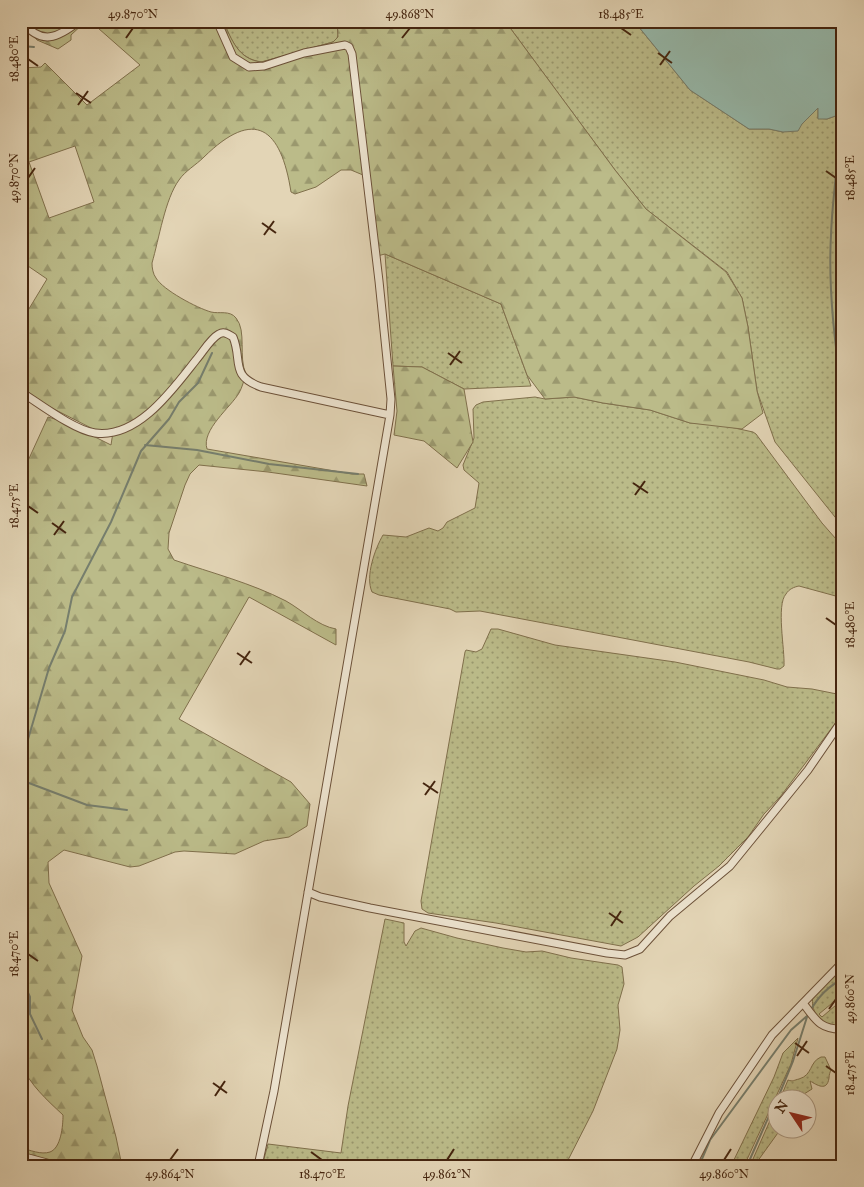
<svg xmlns="http://www.w3.org/2000/svg" width="864" height="1187" font-family="'IM FELL Great Primer',serif">
<style>
.grass{fill:url(#grass-dots);stroke:#80704c}
.forest{fill:url(#forest-firs);stroke:#80704c;fill-rule:evenodd}
.water{fill:#96b9ab;stroke:#767e6d}
.lines{fill:none;stroke-linecap:round;stroke-linejoin:round}
.stream{stroke:#767e6d;stroke-width:2}
.minor-casing{stroke:#6c5139;stroke-width:9}
.minor{stroke:#ede4d0;stroke-width:7}
.ticks{fill:none;stroke:#45250f;stroke-width:2}
.neatline{fill:none;stroke:#45250f;stroke-width:2}
.ticks-label{font-size:12px;text-anchor:middle;fill:#45250f}
</style>
<defs>
<pattern id="grass-dots" width="8" height="8" patternUnits="userSpaceOnUse" patternTransform="scale(1.25)"><rect width="8" height="8" fill="#bbbb89"/><path d="M2 2h.1M6 6h.1" fill="none" stroke="#9a986e" stroke-width="1.8" stroke-linecap="round"/></pattern>
<pattern id="forest-firs" width="22" height="20" patternUnits="userSpaceOnUse" patternTransform="scale(1.25)"><rect width="22" height="20" fill="#bbbb89"/><path d="M5 1l3.5 6h-7zM16 11l3.5 6h-7z" fill="#9a986e"/></pattern>
</defs>
<rect width="100%" height="100%" fill="#e3d5b6"/>
<filter id="stains"><feTurbulence type="fractalNoise" baseFrequency=".004" numOctaves="4"/><feColorMatrix values="0 0 0 0 .2 0 0 0 0 .09 0 0 0 0 .02 0 0 0 .5 -.17"/></filter>
<radialGradient id="worn" r=".72"><stop offset=".6" stop-color="#630" stop-opacity="0"/><stop offset="1" stop-color="#630" stop-opacity=".3"/></radialGradient>
<path class="grass" d="M223 21H337L338 34 337 40 333 42 262 62C238 59 232 41 223 21Z
M505 21H634L690 90 749 129H769L783 132 802 124 818 108V118L827 119 841 114 838 150 843 140V195L837 261 840 349 843 365V527L775 442 757 391 748 327 742 298 727 272 646 209 615 170Z
M385 254 501 304 531 386 464 389 422 367 393 366Z
M535 397 545 399 574 397 603 403 650 410 690 423 721 425 753 432 756 434 822 523 843 547V598L799 586C794 587 789 589 786 594 776 605 785 650 784 666L780 669H777L749 662 480 611 456 612 450 609 379 595 372 592C365 576 375 549 383 535L406 537 429 528 438 531 443 528 447 522 475 508 479 483 464 470 463 465 474 438 473 409 476 405 483 402Z
M491 629H498L555 645 675 662 764 680 787 687 812 689 837 694 843 697V713L780 797 764 814 748 837 719 866 694 886 638 937 621 946 496 923 428 913 422 909 421 901 465 652 466 650 476 652 482 649Z
M385 919 404 923V942L406 946 415 931 421 928 457 938 503 948 526 952 542 951 571 958 618 965 622 967 624 984 618 1005 620 1030 617 1049 593 1111 565 1166H262L268 1144 341 1153 348 1106Z
M843 967V994L819 1014 822 1017 843 999V1028C839 1028 834 1028 830 1027 819 1022 810 1009 813 997Z
M798 1038 791 1064 744 1166H731L774 1077 783 1053Z
M821 1057H825L831 1070C830 1072 829 1075 829 1078 827 1092 817 1085 810 1081L812 1089 804 1094 799 1091 802 1099H780L788 1080C793 1082 794 1080 799 1079 813 1075 809 1062 821 1057Z
M776 1107V1130H780L757 1162 753 1159Z"/>
<path class="forest" d="M23 21H86L71 35V40L58 49 37 40Z
M90 21H223C232 40 238 59 261 62L333 42 338 37 337 21H505L615 170 646 209 726 272 742 298 748 327 757 391 763 413 742 429 690 423 650 410 603 403 574 397 545 399 527 375 501 304 385 254 373 257 363 175 351 170H341L316 187 295 194 291 192C281 128 255 107 204 157 196 165 185 171 179 180 165 199 159 239 152 263 152 268 153 274 156 278 163 290 197 308 211 312 219 314 230 310 236 318 247 331 238 357 246 374 244 380 242 388 239 393 231 407 201 430 207 449L352 474H364L367 486 268 472 199 465 190 474 185 485 169 533 168 549 174 560C212 573 251 583 286 601 302 610 318 626 336 629V645L249 597 179 719 291 782 310 804 307 826 289 837 264 841 235 854 184 851 175 852 139 866 130 867 64 850 48 862 49 883 82 956 72 1010 83 1037 92 1050 97 1066 116 1137 122 1166H45L30 1162 28 1166H21V1148C30 1150 41 1155 50 1152 61 1148 63 1126 63 1115 47 1100 30 1085 21 1064V476L48 417 65 422 111 445 113 432 95 430 48 406 21 387V322L47 279 28 266 21 271V68L41 67 45 63 87 105 140 65ZM75 146 94 202 49 218 29 162Z
M393 366 422 367 464 389 473 442 457 468 424 441 394 435 397 411Z"/>
<path class="water" d="M634 21H843V140L838 152 841 114 827 119H818V108L802 124 798 131 783 132 769 129H749L690 90Z"/>
<g class="lines">
<path class="stream" d="M21 46 34 47
M839 147C836 176 832 206 831 235 828 290 835 345 843 399
M145 445 197 450 269 464 358 474
M21 763 49 668 65 631 72 597 111 522 141 451 169 419 179 402 198 383 212 353
M21 780 87 805 127 810
M21 977 30 997V1014L42 1039
M810 1011C818 997 828 986 843 979
M777 1100 793 1061 807 1017
M699 1166 710 1140 791 1030 807 1016
M747 1166 776 1100"/>
<defs>
<path id="minor" d="M22 21C41 46 58 38 79 21
M217 21 233 57 249 67 264 66 304 53 345 45 349 47 352 54 379 281 391 399 390 415 274 1091 258 1166
M21 392C40 404 74 430 95 433 138 439 173 389 196 360 203 352 210 339 219 334 224 331 228 334 233 337 243 361 229 375 261 387L390 415
M308 892 320 897 370 908 607 953 625 955 640 949 670 916 730 866 808 770 843 719
M803 1003C815 1019 820 1030 843 1029
M21 1156 58 1166
M692 1166 719 1113 772 1035 843 962"/>
</defs>
<use href="#minor" class="minor-casing"/>
<use href="#minor" class="minor"/>
</g>
<path class="ticks" d="M621 28 631 35M126 38 133 28M402 38 410 28M658 53 672 63M28 59 38 66M660 65 670 51M76 93 91 103M78 105 88 91M826 171 836 178M28 178 35 168M262 223 276 233M264 235 274 221M448 353 462 363M450 365 460 351M633 483 648 493M635 495 645 481M28 506 38 513M52 523 66 533M54 535 64 521M826 618 836 625M237 653 252 663M240 665 250 651M423 783 438 793M425 795 435 781M609 913 623 923M611 926 621 911M28 954 38 961M829 1009 836 999M795 1043 809 1053M797 1056 807 1041M826 1066 836 1073M213 1083 227 1093M215 1096 225 1081M311 1152 322 1160M170 1160 178 1149M447 1160 454 1149M724 1160 731 1149"/>
<rect width="864" height="1187" fill="none" stroke="#e3d5b6" stroke-width="55"/>
<g transform="translate(792 1114) rotate(305)"><circle r="24" fill="#ede4d0" stroke="#aa9883"/>
<path d="M0-4L9 19L0 12L-9 19Z" fill="#8f2418"/>
<text y="-8" font-size="14" font-weight="bold" text-anchor="middle" fill="#45250f">N</text>
</g>
<rect x="28" y="28" width="808" height="1132" class="neatline"/>
<g class="ticks-label">
<text x="133" y="18">49.870°N</text>
<text x="410" y="18">49.868°N</text>
<text x="621" y="18">18.485°E</text>
<text transform="translate(14 59) rotate(-90)" y="4">18.480°E</text>
<text transform="translate(14 178) rotate(-90)" y="4">49.870°N</text>
<text transform="translate(850 178) rotate(-90)" y="4">18.485°E</text>
<text transform="translate(14 506) rotate(-90)" y="4">18.475°E</text>
<text transform="translate(850 625) rotate(-90)" y="4">18.480°E</text>
<text transform="translate(14 954) rotate(-90)" y="4">18.470°E</text>
<text transform="translate(850 999) rotate(-90)" y="4">49.860°N</text>
<text transform="translate(850 1073) rotate(-90)" y="4">18.475°E</text>
<text x="170" y="1178">49.864°N</text>
<text x="322" y="1178">18.470°E</text>
<text x="447" y="1178">49.862°N</text>
<text x="724" y="1178">49.860°N</text>
</g>
<rect width="100%" height="100%" filter="url(#stains)"/>
<rect width="100%" height="100%" fill="url(#worn)"/>
</svg>
